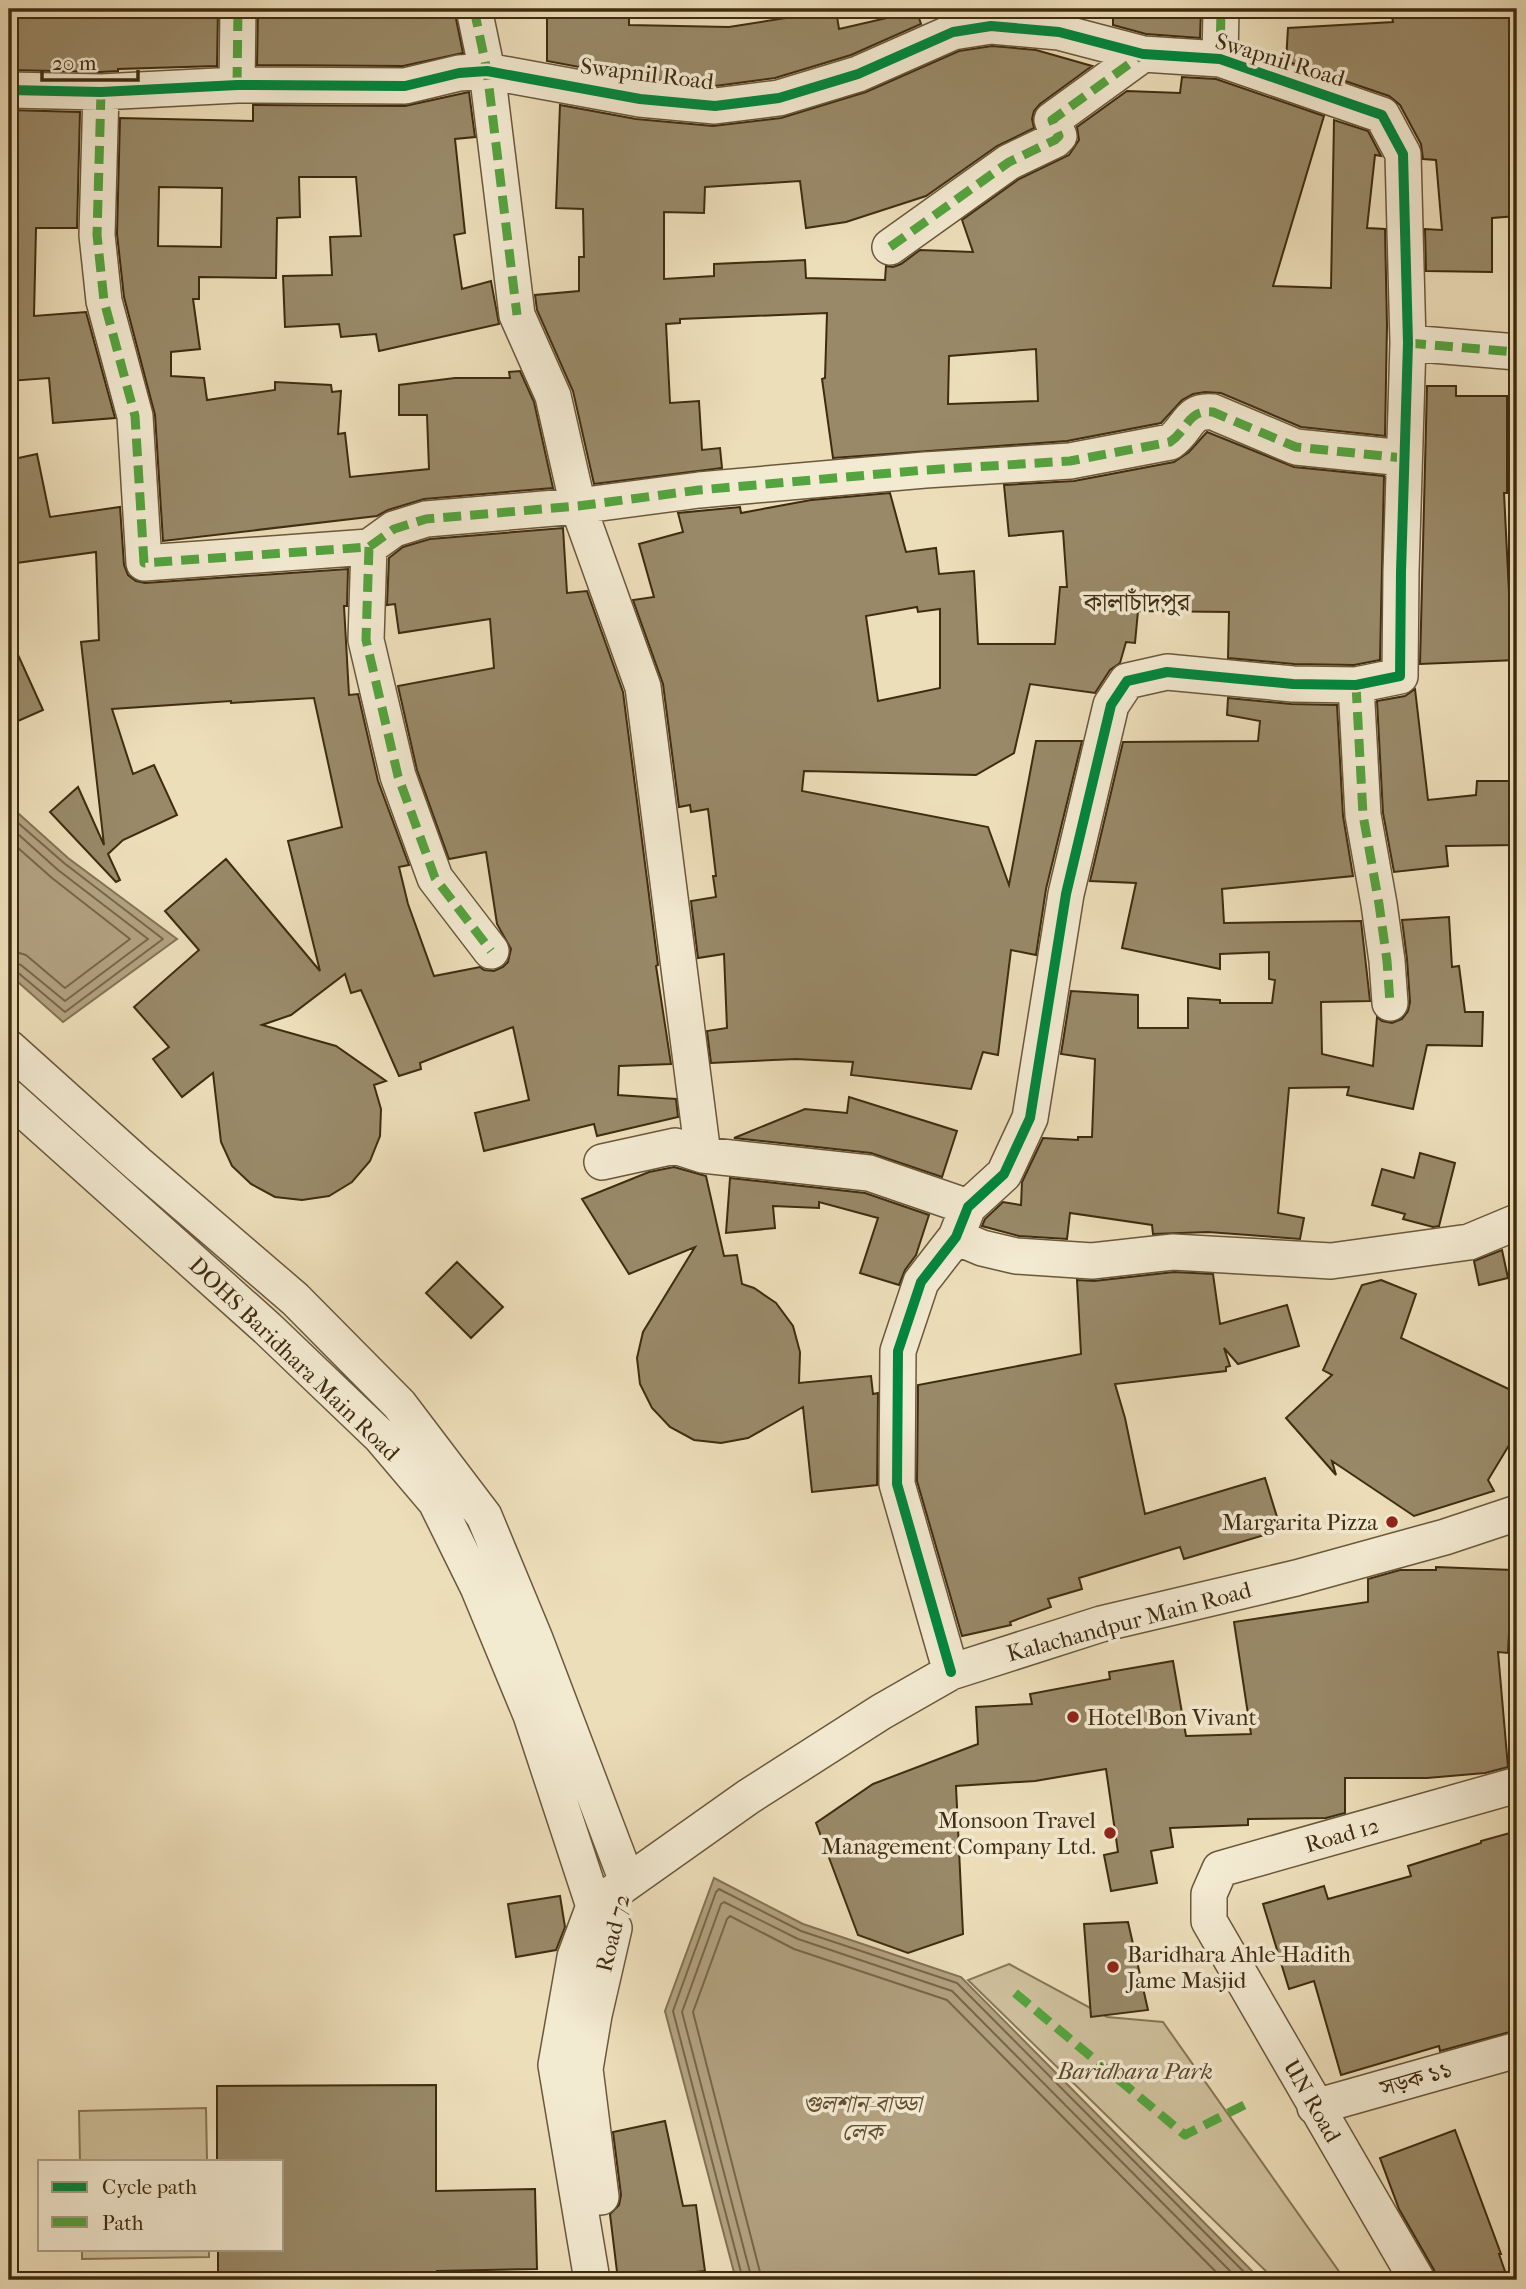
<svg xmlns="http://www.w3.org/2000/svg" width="1526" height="2289" font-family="'IM FELL French Canon','Noto Serif Bengali',serif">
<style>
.green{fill:#cfc09d;stroke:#877656;stroke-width:2}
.water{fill:#b2a180;stroke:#847253;stroke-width:2}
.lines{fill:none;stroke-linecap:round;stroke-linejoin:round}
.shore{stroke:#786648;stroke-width:2}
.building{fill:#998968;stroke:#3f2c10;stroke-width:2;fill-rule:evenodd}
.minor-casing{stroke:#6a583a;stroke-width:38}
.minor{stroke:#f3ead2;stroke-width:35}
.quiet{stroke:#54a43f;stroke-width:9;stroke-dasharray:18 9;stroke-linecap:butt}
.cycleway-casing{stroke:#f3ead2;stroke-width:15}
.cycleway{stroke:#00873e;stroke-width:10}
.poi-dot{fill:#8f2418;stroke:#f3ead2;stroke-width:2.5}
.labels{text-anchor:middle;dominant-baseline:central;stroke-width:7;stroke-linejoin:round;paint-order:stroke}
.street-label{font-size:23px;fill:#3f2c10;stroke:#f3ead2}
.poi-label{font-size:23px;fill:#3f2c10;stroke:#f3ead2;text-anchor:end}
.park-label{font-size:23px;font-style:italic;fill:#5c4a2c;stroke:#f3ead2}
.water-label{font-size:24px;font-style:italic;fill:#624f32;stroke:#f3ead2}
.quarter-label{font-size:26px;fill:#3f2c10;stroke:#f3ead2}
</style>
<rect width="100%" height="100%" fill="#eddeba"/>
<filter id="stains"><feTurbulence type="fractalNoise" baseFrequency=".00286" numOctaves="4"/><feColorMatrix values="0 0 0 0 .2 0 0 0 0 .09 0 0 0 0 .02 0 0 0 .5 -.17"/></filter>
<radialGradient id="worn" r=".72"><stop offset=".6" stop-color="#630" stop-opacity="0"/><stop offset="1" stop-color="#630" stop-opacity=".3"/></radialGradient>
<path class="green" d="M1009 1964 1107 2017 1163 2022 1345 2280H1275L968 1980Z
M206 2108 207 2161H80L79 2111Z
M82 2249H209V2257L82 2259Z"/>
<path class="water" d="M9 805 68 858 177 939 63 1022 9 974Z
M714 1878 803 1924 961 1977 1261 2280H736L665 2011Z"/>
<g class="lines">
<path class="shore" d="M9 815 64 863 163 939 65 1012 16 971 9 970
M9 826 58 870 148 939 65 1001 21 965 9 961
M9 840 52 878 130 939 65 988 26 955 9 950
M743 2280 673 2011 716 1892 719 1889 801 1931 957 1983 1252 2280
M752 2280 682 2012 721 1904 724 1902 798 1939 952 1991 1239 2280
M762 2280 693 2012 727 1919 730 1916 794 1949 947 2000 1224 2280"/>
</g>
<path class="building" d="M9 9H218L217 66 118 69V71L101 72 9 70Z
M258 9H454L463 53 403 66 257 65Z
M1113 9H1201L1200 38 1146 34 1113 25Z
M1474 9H1517V216L1492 218V272L1426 271 1425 229 1442 230 1436 160 1423 159 1421 144 1400 105 1389 96 1286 61 1288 28 1393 22 1392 17Z
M836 10 839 29 904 14 919 18 921 24 851 55 775 78 715 86 643 79 547 61V12L629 13V25L729 27Z
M992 46 1036 50 1092 66 1040 104 1034 111 1032 119 1034 128 997 146 926 196 846 222 806 228 800 181 705 187 704 213 664 212V279L714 276V264L805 260 806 278 885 280 886 266 893 267 901 264 920 250 973 252 962 220 1019 179 1069 155 1079 140 1077 127 1127 91 1180 93 1182 77 1216 79 1324 116 1273 286 1331 288 1334 120 1368 131 1381 156 1375 155 1367 228 1385 229 1387 325 1385 436 1301 427 1221 393 1205 392 1193 394 1182 400 1161 423 1067 441 833 458 822 379 825 378 827 313 680 319V323L666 324 670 403 699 401 702 450 720 448 722 468 594 484 573 391 537 310 535 295 579 291V257H584L583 209 556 208 560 105 636 119 713 126 781 118 866 92 959 51ZM1036 349 1038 401 948 404 949 356Z
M469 92 475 137 455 139 465 233 454 235 462 289 491 281 499 324 379 351 376 334 341 337 339 324 285 327 283 276 332 275 330 237 361 236 356 177H299L300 217 277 218 276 278 199 277V299H193L200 349 171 352V376L204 378 207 400 275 390V382L331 385 332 392 341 391 338 434 345 433 350 477 429 469 427 415H399V385L455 378H510L509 372 520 371 534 402 553 488 424 499 388 510 377 516 163 541 155 415 124 297 117 234 120 118 253 121V105L405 106ZM159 187 222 188 221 247 158 246Z
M9 110 80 112 77 228H36L34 316 86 312 115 418 53 423 49 378 9 381Z
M1427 386H1456V396H1507V493H1504L1509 592 1516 591 1517 660 1420 664Z
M1207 432 1294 467 1384 476 1380 660 1354 665 1294 664 1228 658 1229 612 1138 611 1135 643 1126 642 1120 663 1110 670 1095 693 1030 684 1014 753 976 775 804 771 802 791 988 827 1009 885 1036 741H1082L1046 889 1036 955 1011 950 998 1055 983 1052 971 1089 851 1075 853 1062 796 1059 711 1063 707 1031 727 1028 724 954 698 958 691 901 716 897 713 876H716L708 809 691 812 690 805 679 807 663 684 633 600 654 597 639 544 683 532 678 513 740 507 741 513 811 500 890 493 906 552 936 548 939 574 974 571 978 644H1055L1060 587H1067L1063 531 1009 536 1004 485 1074 481 1174 462 1189 452ZM917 607 918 612 940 609V688L878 701 866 616Z
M37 454 50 517 120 507 124 565 128 575 136 581 145 583 348 569 347 606H344L349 695 358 694 378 781 409 865 399 867 408 904 434 976 480 967 484 970 494 971 503 967 508 962 511 949 497 924 486 852 449 859 417 770 398 686 494 668 490 619 399 633 395 604 387 605 389 558 403 547 430 539 563 528 567 593 587 591 623 692 658 965 656 966 671 1064 619 1066 618 1095 676 1099 678 1117 597 1136 594 1124 484 1151 475 1113 529 1100 513 1027 420 1063 421 1069 399 1076 361 990 351 993 345 974 291 1015 262 1025 336 1046 386 1081 374 1085 381 1109 380 1136 370 1161 352 1182 329 1196 302 1200 275 1197 251 1184 232 1166 221 1142 213 1073 182 1097 153 1059 169 1047 134 1007 199 950 165 911 226 859 320 971 288 841 342 827 314 698 231 703V701L112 709 133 774 154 765 177 815 123 840 108 854 120 880 116 882 50 812 78 787 104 845 81 642 99 640 96 552 9 564V460Z
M9 635 43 710 9 725Z
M1415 689 1428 800 1476 795 1477 781H1517V845L1446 846 1448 866 1394 872 1383 813 1377 701 1405 696Z
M1228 698 1291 704 1337 705 1343 816 1353 876 1222 889 1224 923 1361 921 1370 1001 1321 1002 1322 1054 1373 1066 1377 1017 1382 1021 1392 1023 1402 1019 1408 1011 1410 1002 1407 959 1402 920 1449 917 1452 967 1459 966 1465 1012H1483L1482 1046 1427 1045 1413 1109 1347 1095 1349 1087 1289 1088 1278 1213 1304 1218 1300 1239 1208 1232 1153 1234 1152 1225 1070 1213 1067 1239 1019 1236 982 1226 985 1219 1003 1202 1021 1205 1022 1182 1043 1138 1078 1140V1137H1092L1095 1059 1061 1054 1071 991 1138 995V1028H1188V998L1220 1000V1003H1272L1275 980 1269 979V952L1220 954V969L1122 948 1136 883 1090 881 1123 742 1258 741 1260 721 1227 715Z
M849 1097 957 1131 942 1177 871 1153 734 1138 805 1109 847 1113Z
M1420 1153 1455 1163 1439 1226 1433 1227 1403 1219 1405 1214 1372 1205 1382 1169 1414 1178Z
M674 1167 706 1176 724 1256 737 1255 742 1284 754 1288 776 1303 793 1326 800 1352 799 1383 871 1376 873 1394 878 1393 877 1485 812 1492 803 1407 748 1438 721 1443 694 1440 670 1427 652 1408 640 1384 637 1358 643 1332 695 1247 629 1274 582 1199 649 1172Z
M730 1178 865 1193 929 1215 916 1255 905 1270 899 1285 860 1273 878 1218 819 1202V1208L773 1206 775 1228 726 1233Z
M1502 1250 1508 1278 1479 1285 1474 1261Z
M457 1262 503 1307 471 1338 426 1293Z
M1174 1272 1213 1274 1220 1324 1287 1305 1299 1346 1238 1364 1224 1348 1230 1366 1226 1367V1371L1115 1384 1125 1418 1145 1514 1265 1478 1281 1530 1184 1559 1180 1547 1079 1578 1082 1589 1048 1599 1051 1607 1010 1622 1011 1625 962 1636 917 1481 918 1385 1081 1354 1077 1280 1094 1281Z
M1381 1280 1416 1294 1401 1338 1517 1393V1432L1488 1480 1494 1491 1414 1516 1332 1461 1336 1475 1286 1418 1332 1375 1323 1370 1362 1285Z
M1436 1567 1512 1570 1508 1653 1498 1652 1508 1767 1485 1773 1427 1778H1345V1813L1326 1818 1248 1819V1825L1170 1828 1173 1847 1151 1851 1157 1883 1111 1891 1104 1855 1118 1852 1106 1769 1035 1781 956 1786 963 1934 908 1953 858 1935 816 1823 873 1784 978 1744 976 1707 1032 1704 1030 1694 1110 1679 1109 1672 1173 1661 1186 1736 1251 1734 1234 1622 1368 1602V1579L1400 1570H1436Z
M1517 1831V2030L1440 2051 1439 2046 1341 2075 1314 1981 1289 1989 1263 1904 1324 1886 1328 1899 1411 1876 1408 1866 1481 1843V1841Z
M560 1896 565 1927 556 1950 516 1957 508 1904Z
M1128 1922 1148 2010 1091 2017 1084 1924Z
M436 2085V2191L535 2189 537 2269 437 2271V2280H218V2249H282V2161H217V2086Z
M665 2121 683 2206 696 2205 705 2271 618 2280 610 2214 619 2205 621 2195 613 2132Z
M1455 2130 1501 2254H1499L1508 2280H1437L1434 2270 1399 2209 1380 2158Z"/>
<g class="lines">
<defs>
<path id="minor" d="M474 9 487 71 517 315 553 396 578 506 643 687 703 1155
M1220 59 1221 9
M237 85 238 9
M9 90 101 92 237 85 405 86 459 73 487 71 640 99 715 106 779 98 858 74 953 32 991 26 1059 32 1143 54 1220 59 1382 115 1403 154 1408 343 1401 572 1400 676 1356 685 1293 684 1167 672 1127 681 1111 705 1066 894 1030 1118 1004 1174 968 1207 956 1237 921 1282 898 1351 897 1484 951 1672
M101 92 97 235 104 301 135 416 144 563 369 547 394 529 426 519 578 506 699 490 925 470 1070 461 1170 442C1189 429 1187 409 1213 412L1296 447 1404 458
M890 247 1009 162 1055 140 1059 136 1052 120 1143 54
M1408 343 1517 352
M369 547 366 640 398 776 435 878 491 951
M1356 685 1363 815 1379 904 1387 961 1390 1003
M9 1048 138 1164 295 1299 399 1404 484 1516 535 1639 627 1881
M9 1097 267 1328 380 1436 436 1502 478 1587 531 1715 608 1949
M602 1162 675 1146 703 1155 869 1173 968 1207
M956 1237 982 1248 1016 1256 1092 1261 1173 1252 1331 1261 1469 1242 1517 1222
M1315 2107 1517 2050
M601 2197 585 2069 594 2015 614 1928
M592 2280 556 2065 575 1957 594 1906 748 1797 881 1712 951 1672 1101 1624 1296 1578 1445 1537 1517 1513
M1417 2280 1209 1921V1894L1220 1869 1517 1785"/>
</defs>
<use href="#minor" class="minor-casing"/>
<use href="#minor" class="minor"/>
<path class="quiet" d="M474 9 487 71 517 315
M1220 59 1221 9
M237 85 238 9
M101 92 97 235 104 301 135 416 144 563 369 547 394 529 426 519 578 506 699 490 925 470 1070 461 1170 442C1189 429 1187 409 1213 412L1296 447 1404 458
M890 247 1009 162 1055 140 1059 136 1052 120 1143 54
M1408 343 1517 352
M369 547 366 640 398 776 435 878 491 951
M1356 685 1363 815 1379 904 1387 961 1390 1003
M1015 1993 1185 2135 1250 2102"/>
<defs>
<path id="cycleway" d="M9 90 101 92 237 85 405 86 459 73 487 71 640 99 715 106 779 98 858 74 953 32 991 26 1059 32 1143 54 1220 59 1382 115 1403 154 1408 343 1401 572 1400 676 1356 685 1293 684 1167 672 1127 681 1111 705 1066 894 1030 1118 1004 1174 968 1207 956 1237 921 1282 898 1351 897 1484 951 1672"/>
</defs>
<use href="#cycleway" class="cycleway-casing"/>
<use href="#cycleway" class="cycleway"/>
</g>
<g class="poi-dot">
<circle cx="1392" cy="1522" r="7"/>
<circle cx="1073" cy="1717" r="7"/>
<circle cx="1110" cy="1833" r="7"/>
<circle cx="1113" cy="1967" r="7"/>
</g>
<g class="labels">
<g class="street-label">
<text transform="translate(1280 60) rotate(17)">Swapnil Road</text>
<text transform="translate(647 74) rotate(7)">Swapnil Road</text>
<text transform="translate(294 1359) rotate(44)">DOHS Baridhara Main Road</text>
<text transform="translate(1129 1622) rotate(-15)">Kalachandpur Main Road</text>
<text transform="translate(1342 1835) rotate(-16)">Road 12</text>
<text transform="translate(613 1933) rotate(-76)">Road 72</text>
<text transform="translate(1416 2079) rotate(-16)">সড়ক ১১</text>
<text transform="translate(1312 2101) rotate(60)">UN Road</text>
</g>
<g class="poi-label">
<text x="1378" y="1522">Margarita Pizza</text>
<text x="1087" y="1717" text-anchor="start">Hotel Bon Vivant</text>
<text x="1096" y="1820">Monsoon Travel<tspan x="1096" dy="26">Management Company Ltd.</tspan></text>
<text x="1127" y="1954" text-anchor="start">Baridhara Ahle-Hadith<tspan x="1127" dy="26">Jame Masjid</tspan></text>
</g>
<g class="park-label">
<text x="1135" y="2071">Baridhara Park</text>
</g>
<g class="water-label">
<text x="862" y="2104">গুলশান-বাড্ডা<tspan x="862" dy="28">লেক</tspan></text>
</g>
<g class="quarter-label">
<text x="1137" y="602">কালাচাঁদপুর</text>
</g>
</g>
<rect width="1526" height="2289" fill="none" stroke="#eddeba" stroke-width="35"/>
<rect x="10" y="10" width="1505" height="2268" fill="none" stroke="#3f2c10" stroke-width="3.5"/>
<rect x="18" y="18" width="1491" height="2254" fill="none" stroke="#3f2c10" stroke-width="2"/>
<rect x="38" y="2160" width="245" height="91" fill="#f3ead2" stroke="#ab9e84" stroke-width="2"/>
<rect x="52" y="2182" width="35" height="10" fill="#00873e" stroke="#ab9e84" stroke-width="2"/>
<text x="102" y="2194" font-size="21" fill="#3f2c10">Cycle path</text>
<rect x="52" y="2217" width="35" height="10" fill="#54a43f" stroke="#ab9e84" stroke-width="2"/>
<text x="102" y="2230" font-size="21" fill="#3f2c10">Path</text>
<path d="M42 70v10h96v-10" fill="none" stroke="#3f2c10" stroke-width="3.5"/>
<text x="52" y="70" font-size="21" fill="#3f2c10" stroke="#f3ead2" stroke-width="5" paint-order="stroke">20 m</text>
<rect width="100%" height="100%" filter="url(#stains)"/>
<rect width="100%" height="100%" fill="url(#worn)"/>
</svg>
